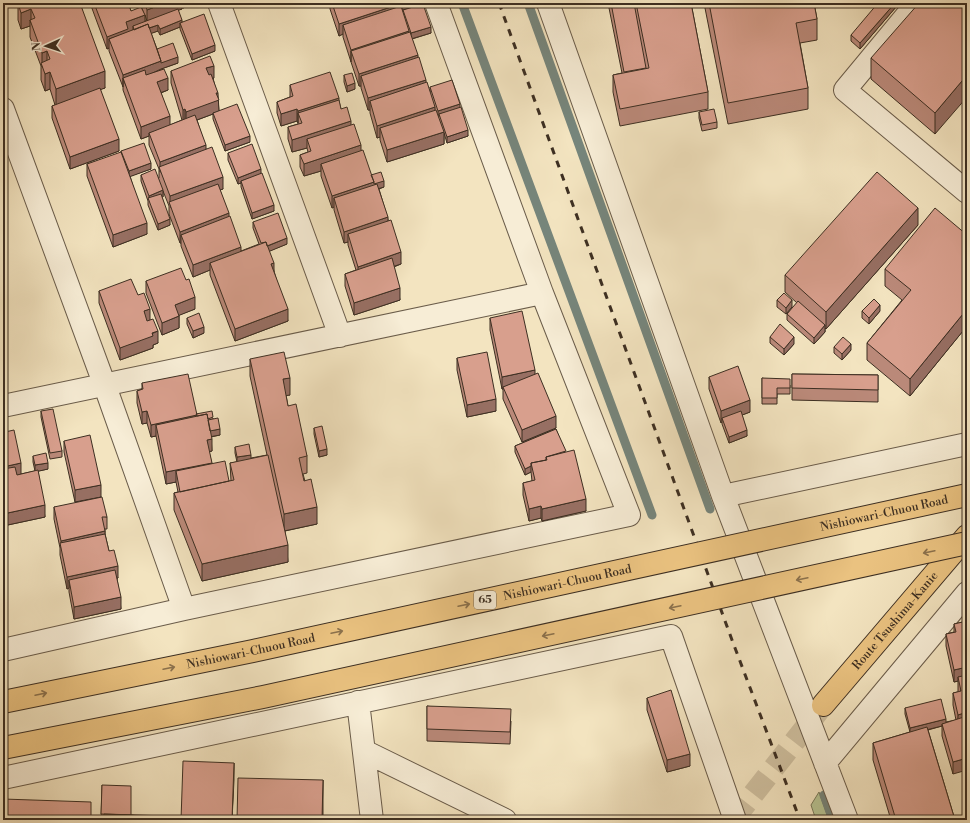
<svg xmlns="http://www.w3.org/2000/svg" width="970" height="823" font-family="'Libre Bodoni',serif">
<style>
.green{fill:#b8c594;stroke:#7a7a5b}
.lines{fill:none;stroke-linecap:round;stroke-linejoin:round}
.stream{stroke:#76857b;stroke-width:9}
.major-tunnel{stroke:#cfc0a0;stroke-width:22;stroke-dasharray:22 11;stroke-linecap:butt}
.minor-casing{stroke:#6a5c4a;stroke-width:24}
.major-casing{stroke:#3d2f22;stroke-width:24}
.minor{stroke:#f7edd6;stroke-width:22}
.major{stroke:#eac280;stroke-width:22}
.rail{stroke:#3d2f22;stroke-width:3;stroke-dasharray:7 7;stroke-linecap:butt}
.major-bridge-casing{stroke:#3d2f22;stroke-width:24;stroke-linecap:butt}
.major-bridge{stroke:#eac280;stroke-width:22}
.wall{fill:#ba8979;stroke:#3d2f22;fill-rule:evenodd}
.shaded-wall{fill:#976f63;stroke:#3d2f22}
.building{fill:#d89f8d;stroke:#3d2f22}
.oneway{stroke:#8b714c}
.labels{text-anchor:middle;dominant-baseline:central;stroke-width:3.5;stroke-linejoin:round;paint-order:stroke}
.shield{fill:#f7edd6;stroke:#756858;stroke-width:1}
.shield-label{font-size:11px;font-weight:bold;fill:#3d2f22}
.street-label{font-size:12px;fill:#3d2f22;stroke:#f7edd6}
</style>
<rect width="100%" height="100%" fill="#f3e4c0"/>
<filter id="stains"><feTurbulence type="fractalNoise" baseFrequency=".005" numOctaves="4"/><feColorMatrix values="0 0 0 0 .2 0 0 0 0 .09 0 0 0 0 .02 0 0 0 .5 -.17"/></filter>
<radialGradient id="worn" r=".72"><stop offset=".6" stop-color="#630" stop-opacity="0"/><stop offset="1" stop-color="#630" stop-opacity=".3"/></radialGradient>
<path class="green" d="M819 792 829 820H816L811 805Z"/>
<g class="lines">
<path class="stream" d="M462 3 652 515
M528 3 710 509
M824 795 833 820"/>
<path class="major-tunnel" d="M733 820 820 709"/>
<defs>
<path id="minor" d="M219 3 340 336
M548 3 723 496 847 820
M917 3 845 90 967 192
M3 109 105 386 184 609
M3 406 542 293
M723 496 967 444
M3 650 184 609 629 515 542 293 436 3
M358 702 372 820
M364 751 505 820
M825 763 967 593
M3 778 671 636 735 820"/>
<g id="major">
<path id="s1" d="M823 705 967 536"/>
</g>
</defs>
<use href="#minor" class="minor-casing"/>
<use href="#major" class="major-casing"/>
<use href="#minor" class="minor"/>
<use href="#major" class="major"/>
<path class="rail" d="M499 3 732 640 800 820"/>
<defs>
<g id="major-bridge">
<path id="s2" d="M3 702 253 651 967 495"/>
<path d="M3 748 263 697 967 543"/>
</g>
</defs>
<use href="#major-bridge" class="major-bridge-casing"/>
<use href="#major-bridge" class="major-bridge"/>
</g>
<path class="wall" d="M16 3H80L105 88 100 89 119 151 70 169 52 118V106L55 105 50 89 45 91 41 80V66L30 37V26L21 29 18 20V6Z
M90 3H128L131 11 144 14 140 3H197L183 8 182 5V9L178 10 182 22 215 51 192 60 180 29V27L160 35 158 31 151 33 157 49 178 63 161 69 168 90 161 93 170 125 182 120 171 83V71L214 78H213L218 99 219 111 250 142 225 151 213 119V114L197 120 206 149 223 189 220 190 229 217 241 251 259 244 253 228V222L287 244 269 251 274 271 288 321 235 341 210 275V270L193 277 181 246V243H180L169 214V206L163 191V197H162L170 225 158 230 148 205V201L141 181V175L159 178V169L149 145V136L141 139 123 90V87L109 51V48L107 49ZM145 15 147 21H145Z
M327 3H422L431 33 412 39 426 83 430 92V87L460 107 468 136 447 143 444 133V144L387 162 380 140V137L377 138 370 113V110H368L361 88V86H359L351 62 343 37V34L339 36 330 9V6L328 7Z
M608 3H691L708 92V109L620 126 613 92V75L622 73Z
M704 3H814L817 19V40L800 43 808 88V109L728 124Z
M896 3V7L860 49 851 41V35Z
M967 3 935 134 871 79V58Z
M344 75 355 89 347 92 344 82Z
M290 85 339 101 341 109 351 125 371 175 384 187 379 189 401 264 394 267 400 300 354 315 345 286V274L356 270 348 245V242L344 243 334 210V207L332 208 321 176V171L304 176 300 167V155L308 152 307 148 292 152 288 139V127L298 124V123L297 121 281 126 277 113V102L290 97Z
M699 112 717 122V128L702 131 699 118Z
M121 151 151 169 130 176 147 234 113 247 87 176V164L121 154Z
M228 153 261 173 274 211 252 219 241 187V183L238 184 228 160Z
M918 225 826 329 825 328V332L814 344 787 320V314L797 303 785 292V275Z
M967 235V326L910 396 867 360V343L902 300 885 286V269Z
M146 281 195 309 179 315V328L162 335 146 293Z
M99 291 138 295 150 320 158 343 153 345V348L120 360 99 303Z
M777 300 792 307 786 314 777 307Z
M862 311H880L869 324 862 318Z
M187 318 204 333 193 338 187 324Z
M490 318 535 374 556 428 522 442 503 399V389H502L490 330Z
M770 337 794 344 784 355 770 343Z
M834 347 851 350 842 360 834 353Z
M457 358 496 411 467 417 457 370Z
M250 359 290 395H286L288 406 307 456V473L303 474 317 524 285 531 288 562 202 581 174 510V493L178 492 176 482 166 484 156 436 151 437 147 423 142 424 137 403V391L142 389V383L197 414 213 418 220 435 211 437 212 451 209 452 212 464 229 481H231L230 463 237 462 235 453V447L251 458 267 455 250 376Z
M792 374 878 375V402L792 400Z
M709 377 750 412 742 415 747 436 729 443 722 424V422L721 423 709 389Z
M762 378 790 385V394H777V404H762Z
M41 411 62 451V457L50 459 41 417Z
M3 422 5 432 21 474 35 471 33 462V456L48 469 38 471 45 517 3 526Z
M314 428 327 455 319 457 314 434Z
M556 429 586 511 542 521 541 518 529 521 523 495V483L532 481 531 472 525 475 515 452V446Z
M64 441 101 497 75 502 64 452Z
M54 507 107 517V529H105V534L109 551 118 578H117L121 609 74 619 69 592V588L67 589 60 555V548L54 519Z
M967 621 953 774 942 736V726L928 730 955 820H891L873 760V743L910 732 905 714V708L946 722 956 720 953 705V693L958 692V681L954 682 946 646V634L954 632V624Z
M647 698 690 766 667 772 647 710Z
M427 706 511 721 510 744 427 741Z
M102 785 131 815 168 820H101Z"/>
<path class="shaded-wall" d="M165 3H182V9L147 22V10Z
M183 3H197L183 8Z
M328 3H330V6L328 7Z
M413 3H422V6L403 10V12L402 13V6Z
M895 3H896V7L860 49V43Z
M400 4V16L343 25V34L339 36V24Z
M31 9V23L30 20V26L21 29V13Z
M145 15V27L133 26V31L109 39V48L107 49V37L126 22Z
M182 20V26L180 23V27L160 35V29Z
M158 25V31L136 39V33Z
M431 27V33L411 39V33Z
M409 31V43L351 51V62V50Z
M215 45V51L192 60V54Z
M47 51V68L42 67V53Z
M418 55V67L361 76V86H359V74Z
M178 57V63L161 69 126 86 123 78V87V75L161 61Z
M214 66V78L206 80V68Z
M105 71V88L56 106V89Z
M50 72V89L45 91V74Z
M967 75V97L935 134V113Z
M168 78V90L157 94V82Z
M426 80V92L370 101V110H368V98Z
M355 83V89L347 92V86Z
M216 93H218L219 112 213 113V114L186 124V112Z
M339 98V110L298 113V123V111Z
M460 104V110L439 114V117L438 118V111Z
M435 107V119L380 128V137L377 138V126Z
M185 109V121L183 122V110Z
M297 109V121L281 126V114Z
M170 116V128L149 133V136L141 139V127Z
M351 121V133L307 139V148L292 152V140Z
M468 130V136L447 143V137Z
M444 132V144L387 162V150Z
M250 136V142L225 151V145Z
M119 139V151L70 169V157Z
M206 145V157L160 172V162Z
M361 145V157L321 164V171L304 176V164Z
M151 163V169L129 177V171Z
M261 169V175L241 181V183L238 184V178Z
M223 177V189L171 208 170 204V196Z
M384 181V187L374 190 334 198V207L332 208V196L374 182Z
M163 190V197L150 202 149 199V196Z
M274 205V211L252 219V213Z
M918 208V225L826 329V312Z
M229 213V225L181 235V243H180V232Z
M388 217V229L348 234V242L344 243V232Z
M170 219V225L158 230V224Z
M147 223V234L113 247V235Z
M287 238V244L263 254V248Z
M241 247V259L210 263V270L193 277V265Z
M401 252V264L358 278V267Z
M274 263V275L271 264Z
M400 288V300L354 315V303Z
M195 297V309L175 317V305Z
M792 300V307L786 314V308Z
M880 305V311L869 324V318Z
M150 309V321L144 323V311Z
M288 309V321L235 341V329Z
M967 309V326L910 396V379Z
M179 316V328L162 335V323Z
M825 325V332L814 344V338Z
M204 327V333L193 338V331Z
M158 331V343L153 345V348L120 360V348Z
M794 337V344L784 355V349Z
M851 344V350L842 360V354Z
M535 370V382L503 387V389H502V377Z
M290 378V395L283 396V379Z
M496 399V411L467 417V405Z
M750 400V412L724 422 722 418V422L721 423V411Z
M147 411V423L142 424V412Z
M197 415V427L156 425V436L151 437V425Z
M556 416V428L522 442V430Z
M220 429V435L209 437V431Z
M747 430V436L729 443V437Z
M212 439V451L207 452V440Z
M327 449V455L319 457V451Z
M251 455V461L237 464V457Z
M21 463V475L3 478V467Z
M48 463V469L35 472V465Z
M212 463V474L176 471V482L166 484V472Z
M531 466V472L525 475V469Z
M101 485V497L75 502V490Z
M586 499V511L542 521V509Z
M45 505V517L3 526V514Z
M541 506V518L529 521V509Z
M317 507V524L284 531V514Z
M105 531V543L61 548V541Z
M288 545V562L202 581V564Z
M118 566V578L70 588 69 580V588L67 589V577Z
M121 597V609L74 619V607Z
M967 667V679L958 677V681L954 682V670Z
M967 712V724L958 727V715Z
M946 719V725L942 724V726L910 734V728Z
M690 754V766L667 772V760Z
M967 758V770L953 774V762Z
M234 763V780L232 820Z
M323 780V820H322Z"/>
<path class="building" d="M18 3H80L105 71 56 89 50 72 45 74 41 63 50 59 47 51 42 53 30 20 35 18 31 9 21 13Z
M94 3H128L131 11 141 7 145 15 126 22 128 29 107 37Z
M145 3H165L147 10Z
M332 3H399L400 4 339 24Z
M401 3H413L402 6Z
M611 3H634L646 68 624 72Z
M636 3H691L708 92 620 109 613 75 649 68Z
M709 3H814L817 19 796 23 808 88 728 103Z
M878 3H895L860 43 851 35Z
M919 3H967V75L935 113 871 58Z
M423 4 431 27 411 33 403 10Z
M401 6 409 31 351 50 343 25Z
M178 9 182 20 160 29 158 25 149 28 148 24 134 30 133 26Z
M204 14 215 45 192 54 180 23Z
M148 24 161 61 123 75 109 39Z
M410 32 418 55 359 74 351 51Z
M173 43 178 57 161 63V61L157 49Z
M210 56 214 66 206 68 209 75 211 74 218 93H216L219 100 186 112 185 109 183 110 171 71Z
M419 57 426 80 368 98 361 76Z
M164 69 168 78 157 82 170 116 141 127 123 78 145 70 146 75Z
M330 72 339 98 298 111 297 109 281 114 277 102 293 96 290 85Z
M352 73 355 83 347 86 344 75Z
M452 80 460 104 438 111 430 87Z
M427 82 435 107 377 126 370 101Z
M100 88 119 139 70 157 52 106Z
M339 100 341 109 347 107 351 121 292 140 288 127 302 123 298 113Z
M237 104 250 136 225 145 213 113Z
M461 107 468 130 447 137 439 114Z
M714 109 717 122 702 125 699 112Z
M436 110 444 132 387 150 380 128Z
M195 115 206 145 160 162 149 133Z
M354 124 361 145 304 164 300 155 311 151 307 139Z
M144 143 151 163 129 171 121 151Z
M252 144 261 169 238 178 228 153Z
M212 147 223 177 170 196 159 167Z
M363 150 374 182 332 196 321 164Z
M121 152 147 223 113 235 87 164Z
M155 169 163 190 149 196 141 175Z
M381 172 384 181 374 184V182L371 175Z
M877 172 918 208 826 312 785 275Z
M262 173 274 205 252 213 241 181Z
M218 184 229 213 180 232 169 202Z
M377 184 388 217 344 232 334 198Z
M161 194 170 219 158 224 148 198Z
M935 208 967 235V309L910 379 867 343 911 290 885 269Z
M278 213 287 238 267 246 266 242 261 243 253 222Z
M230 216 241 247 193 265 181 235Z
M391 220 401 252 358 267 348 234Z
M266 242 274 263 271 264 288 309 235 329 210 263Z
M392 258 400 288 354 303 345 274Z
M181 268 186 280 189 279 195 297 175 305 179 316 162 323 146 281Z
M131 279 138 295 144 293 150 309 144 311 147 321 153 319 158 331 152 333 153 336 120 348 99 291Z
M784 293 792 300 786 308 777 300Z
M874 299 880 305 869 318 862 311Z
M798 301 825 325 814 338 787 314Z
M522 311 535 370 502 377 490 318Z
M199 313 204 327 193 331 187 318Z
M780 324 794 337 784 349 770 337Z
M843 337 851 344 842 354 834 347Z
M284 352 290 378 283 379 288 406 296 404 307 456 299 458 304 481 311 479 317 507 284 514 250 359Z
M487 352 496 399 467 405 457 358Z
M738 366 750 400 721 411 709 377Z
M538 373 556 416 522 430 503 387Z
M188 374 197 415 151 425 147 411 142 412 137 391 143 389 142 383Z
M792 374 878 375V390L792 388Z
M762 378 790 379V388H777V398H762Z
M53 409 62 451 50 453 41 411Z
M212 411 213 417 208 419 207 414 197 416 196 414Z
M741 411 747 430 729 437 722 418Z
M207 414 212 439 207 440 212 463 166 472 156 425Z
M218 418 220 429 210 431 208 420Z
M3 422 5 432 14 430 21 463 3 467Z
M322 426 327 449 319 451 314 428Z
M556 429 566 451 546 457V460L531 463V466L525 469 515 446Z
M90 435 101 485 75 490 64 441Z
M249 444 251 455 237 457 235 447Z
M574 450 586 499 542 509 541 506 529 509 523 483 535 480 531 463 547 460 546 457Z
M46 453 48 463 35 465 33 456Z
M268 455 288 545 202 564 174 493 234 480 230 463Z
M225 461 229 481 180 492 176 471Z
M15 467 17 475 38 470 45 505 3 514V469Z
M102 497 107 517H102L105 531 61 541 54 507Z
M105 534 109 551 114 550 118 566 67 577 60 543Z
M115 570 121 597 74 607 69 580Z
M967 621V667L954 670 946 634 956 632 954 624Z
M967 675V712L958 715 953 693 961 691 958 677Z
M671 690 690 754 667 760 647 698Z
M941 699 946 719 910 728 905 708Z
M427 706 511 709 510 732 427 729Z
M967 716V758L953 762 942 724Z
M927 727 955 820H896L873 743Z
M183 761 234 763 232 820H181Z
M238 778 323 780 322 820H237Z
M102 785 131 786V815L101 814Z
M3 799 91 802V820H3Z
M104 814 168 816V820H104Z"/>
<defs><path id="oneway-shaft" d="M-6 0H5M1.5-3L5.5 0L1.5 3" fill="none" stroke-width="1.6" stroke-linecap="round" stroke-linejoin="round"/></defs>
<g class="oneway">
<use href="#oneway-shaft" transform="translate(929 552) rotate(168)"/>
<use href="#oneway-shaft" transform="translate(802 579) rotate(168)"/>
<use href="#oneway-shaft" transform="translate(464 605) rotate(-12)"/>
<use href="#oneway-shaft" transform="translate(675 607) rotate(168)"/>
<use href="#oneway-shaft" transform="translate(337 632) rotate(-12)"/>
<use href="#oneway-shaft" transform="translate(548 635) rotate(168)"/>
<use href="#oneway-shaft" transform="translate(169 668) rotate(-12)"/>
<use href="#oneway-shaft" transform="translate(41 694) rotate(-12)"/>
</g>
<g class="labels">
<rect class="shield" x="474" y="591" width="22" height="18" rx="3"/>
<g class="shield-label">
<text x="485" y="600">65</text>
</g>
<g class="street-label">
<text stroke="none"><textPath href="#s2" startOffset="901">Nishiowari-Chuou Road</textPath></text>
<text stroke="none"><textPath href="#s2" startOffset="577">Nishiowari-Chuou Road</textPath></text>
<text stroke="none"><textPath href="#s1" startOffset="111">Route Tsushima-Kanie</textPath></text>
<text stroke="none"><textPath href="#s2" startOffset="253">Nishiowari-Chuou Road</textPath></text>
</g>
</g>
<rect width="970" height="823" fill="none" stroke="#f3e4c0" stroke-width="16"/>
<rect x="4" y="4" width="962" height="815" fill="none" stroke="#3d2f22" stroke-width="2"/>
<rect x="8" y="8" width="954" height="807" fill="none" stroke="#3d2f22"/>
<g transform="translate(46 46) rotate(267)" stroke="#f7edd6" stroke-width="3" paint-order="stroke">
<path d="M0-3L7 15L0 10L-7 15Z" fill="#3d2f22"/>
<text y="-6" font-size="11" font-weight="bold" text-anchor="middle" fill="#3d2f22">N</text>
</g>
<rect width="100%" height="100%" filter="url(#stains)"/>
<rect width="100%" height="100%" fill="url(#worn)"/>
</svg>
